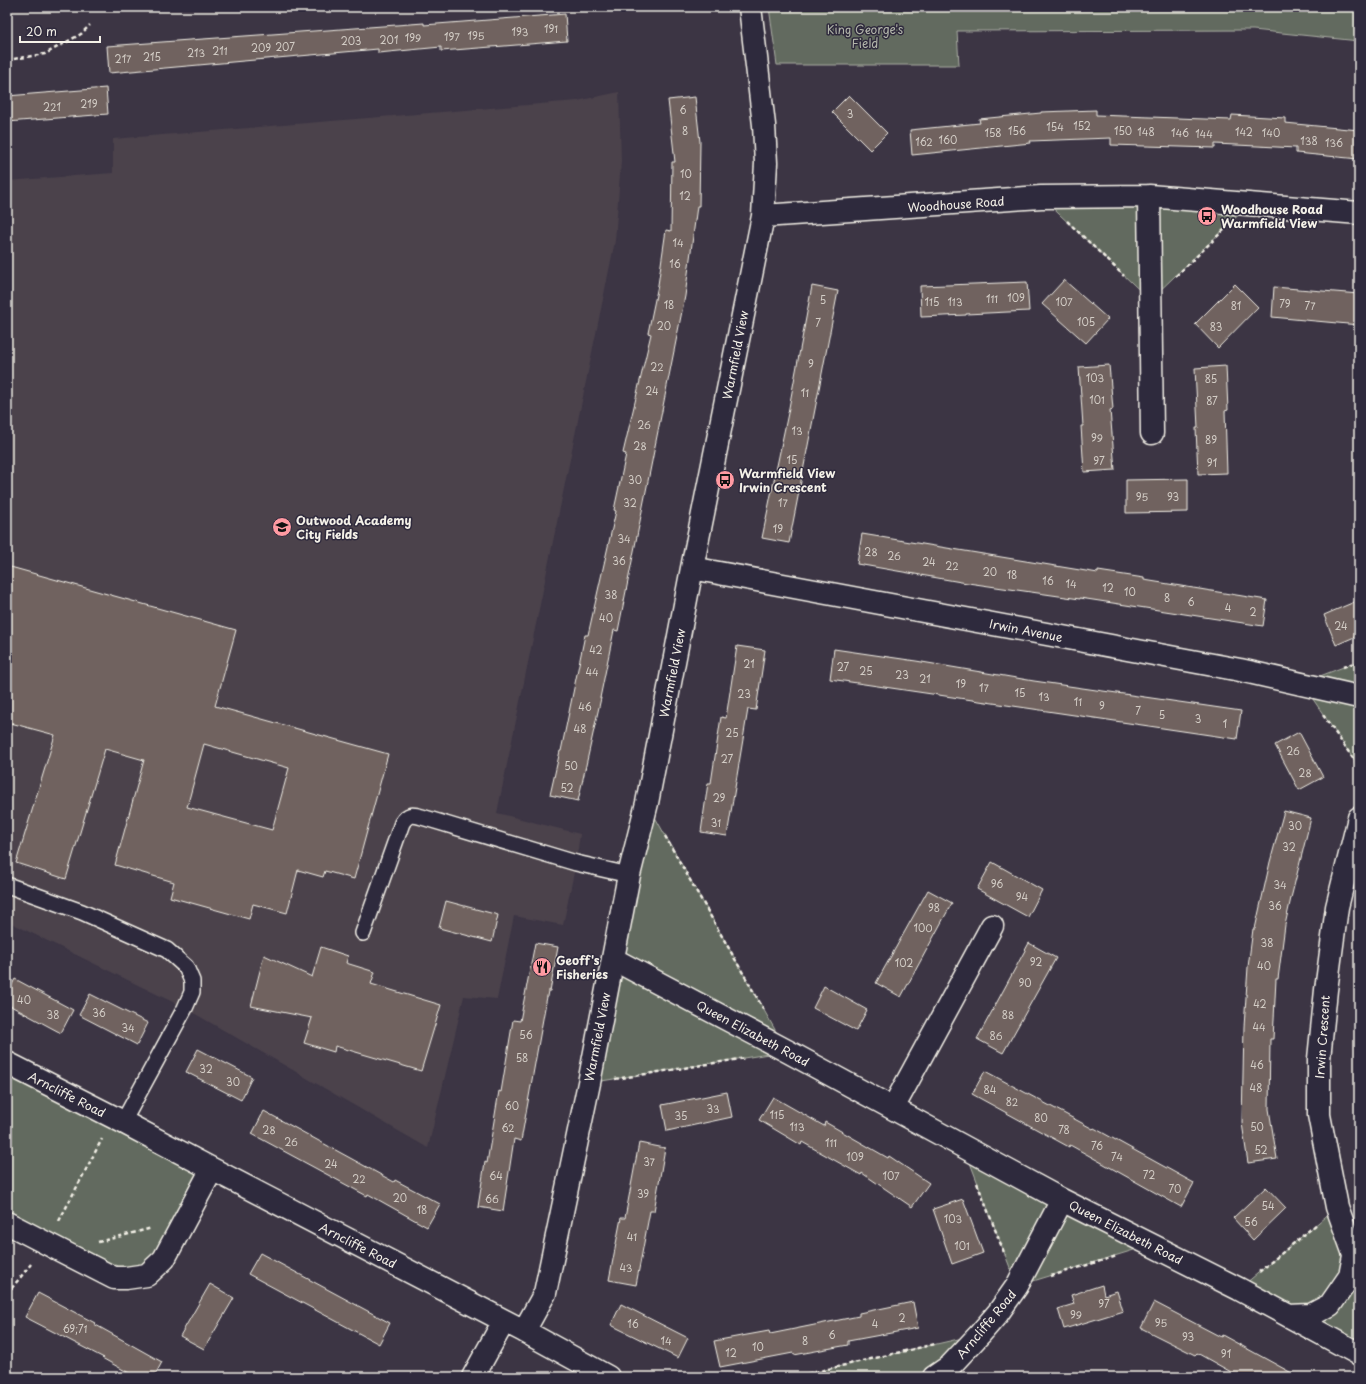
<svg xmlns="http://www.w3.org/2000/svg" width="1366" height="1384" font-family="'Playpen Sans',sans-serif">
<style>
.built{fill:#4b424c}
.green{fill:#626b5f;stroke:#abaea4}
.building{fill:#6f625e;stroke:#f4f1e8;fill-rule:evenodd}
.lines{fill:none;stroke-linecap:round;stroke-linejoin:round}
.lane-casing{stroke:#f4f1e8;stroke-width:18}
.street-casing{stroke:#f4f1e8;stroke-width:25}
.path{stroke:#f4f1e8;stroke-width:2.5;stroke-dasharray:4 3;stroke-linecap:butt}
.lane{stroke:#2f2a3d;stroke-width:15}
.street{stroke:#2f2a3d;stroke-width:22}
.labels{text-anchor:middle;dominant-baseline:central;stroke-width:3;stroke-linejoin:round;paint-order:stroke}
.number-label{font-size:10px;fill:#d3cdc6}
.park-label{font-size:12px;fill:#b2b5aa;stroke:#2f2a3d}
.street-label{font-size:12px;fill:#f4f1e8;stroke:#2f2a3d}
.poi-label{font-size:12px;font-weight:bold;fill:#f4f1e8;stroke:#2f2a3d;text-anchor:start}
</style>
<rect width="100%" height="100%" fill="#3c3544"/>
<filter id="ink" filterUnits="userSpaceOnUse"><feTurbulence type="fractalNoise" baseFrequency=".025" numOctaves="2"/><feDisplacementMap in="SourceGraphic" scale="8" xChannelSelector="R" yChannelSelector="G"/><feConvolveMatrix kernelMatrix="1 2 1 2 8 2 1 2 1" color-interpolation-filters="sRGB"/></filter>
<g filter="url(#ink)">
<path class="built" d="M619 92 621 161 615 241 497 813 580 834 576 863 563 925 514 916 497 999 464 996 428 1148 185 1008 7 921V181L113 173V139L577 101Z"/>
<path class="green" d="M769 7H1359V41L1253 30 957 31 959 65H777Z
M1041 197 1250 204 1150 300Z
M1359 661V767L1302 683Z
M647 803 787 1051 589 1083Z
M7 1063 212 1169 164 1259 126 1278 7 1223Z
M964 1147 1150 1245 1017 1286Z
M1337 1207 1359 1268V1354L1239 1289Z
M980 1334 934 1377H794Z"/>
<path class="building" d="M565 14 567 41 441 51V47L378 53V49L109 73 107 46 424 23V25L463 22Z
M106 88 108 114 7 122V96Z
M849 95 887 133 870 150 832 112Z
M695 97 700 142 699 206H697L685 296 618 631 614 630 600 698H601L578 801 550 795 560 751H561L585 635H588L616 511 614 510 626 454 623 453 651 334 648 333 658 285 666 230 671 231 672 162H675L668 100Z
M1096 110V115L1231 120 1232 115 1285 118V123L1359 130V159L1296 153V148L1257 146 1215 144V148L1111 145V138L1030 141 1031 143 912 155 910 130 980 123 979 119 1041 113V112Z
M1064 280 1108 319 1086 343 1042 304Z
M1027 282 1029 311 966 314V315L921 317 920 286Z
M1235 284 1258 307 1218 348 1195 324Z
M812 286 838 291 789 543 762 538 788 413Z
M1274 287 1359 294V325L1272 317Z
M1109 365 1113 409 1110 410 1115 470 1084 472 1081 426H1083L1079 367Z
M1226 366 1228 410 1225 411 1227 473 1198 474 1196 428H1198L1195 368Z
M1188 479V512L1126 513V480Z
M862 534 1098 573V571L1144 578V580L1267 600 1263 626 1080 598V599L961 582 857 564Z
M7 566 236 630 215 706 388 754 354 879 325 871 323 877 298 870 287 913 253 904 249 919 170 897 174 882 115 865 144 760 105 749 66 879 16 863 55 735 7 722ZM204 744 289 768 272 830 187 807Z
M1359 600V635L1336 645 1324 615Z
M737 646 765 650 756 710 748 709 727 836 701 832 708 783H711L721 717 726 718Z
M834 649 916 661 1034 681 1241 711 1237 739 830 679Z
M1299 732 1323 777 1299 790 1275 745Z
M1284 811 1311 818 1291 898 1285 925 1278 979H1276L1273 1039H1270L1269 1109 1277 1159 1248 1163 1242 1123 1244 1027 1248 967 1253 929H1255L1270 862Z
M992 862 1042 890 1028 917 977 889Z
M928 890 952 903 901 997 876 983Z
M446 901 498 915 492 942 439 928Z
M535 943 558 947 550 991H548L521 1141 514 1139 503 1211 478 1207 485 1162 487 1163 499 1091 501 1092 513 1020 520 1021Z
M1029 943 1056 958 1003 1053 977 1039Z
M321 947 348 956 346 963 375 972 371 984 441 1005 421 1071 335 1046 334 1052 304 1043 312 1018 251 1006 264 955 312 977Z
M15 979 73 1010 61 1033 7 1004V994Z
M824 986 867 1010 856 1031 813 1008Z
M90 994 148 1023 137 1045 79 1015Z
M198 1049 252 1077 241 1100 186 1072Z
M985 1071 1093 1129 1094 1128 1194 1183 1181 1207 1070 1145 1069 1147 972 1094Z
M727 1092 732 1117 667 1131 662 1105Z
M773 1097 824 1126 825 1122 888 1158 889 1156 929 1183 912 1207 862 1173 861 1175 802 1142 801 1145 759 1120Z
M264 1111 394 1182 395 1180 440 1204 427 1227 368 1194 367 1196 252 1134Z
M639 1143 665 1148 654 1211H650L636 1285 609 1280 621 1218H625Z
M1266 1187 1286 1208 1253 1240 1233 1218Z
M963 1199 983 1253 952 1264 933 1209Z
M260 1253 390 1323 379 1344 248 1274Z
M210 1284 234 1298 204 1349 180 1336Z
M1102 1285 1104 1295 1117 1291 1123 1311 1064 1329 1058 1309 1074 1304 1071 1295Z
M38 1293 95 1323 94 1324 162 1362 154 1377H136L102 1358H104L25 1317Z
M913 1302 918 1328 848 1341V1345L794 1355 793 1353 720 1367 714 1341 769 1331 770 1334 859 1316V1313Z
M1154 1302 1221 1337 1222 1335 1299 1377H1240L1197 1353 1195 1355 1141 1328Z
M621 1304 688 1338 678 1358 611 1325Z"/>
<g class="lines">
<defs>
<path id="lane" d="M7 885 82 912 167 950 186 967 192 981V992L185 1008 123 1122
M363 933 402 823C408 814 412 814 422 817L576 863 629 875"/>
<path id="street" d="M1149 196 1152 433
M763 216 1041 197 1149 196 1359 213
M692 568 1240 670 1359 697
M1359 818 1337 907 1326 990 1319 1059V1115L1337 1207 1359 1268
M613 959 787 1051 1062 1200 1239 1289 1359 1354
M7 1063 123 1122 212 1169 524 1331 608 1377
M893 1108 992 926
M7 1223 114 1278H126L147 1275 164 1259 212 1169
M1289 1316 1311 1315 1330 1305 1350 1276 1354 1256
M524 1331 545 1293 589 1083 629 875 647 803 692 568 763 216 766 163 764 125 750 7
M473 1377 504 1321
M934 1377 950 1366 980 1334 998 1313 1017 1286 1062 1200"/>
</defs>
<use href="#lane" class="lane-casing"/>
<use href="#street" class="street-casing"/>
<path class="path" d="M7 60 45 54 81 34 90 25
M1067 221 1124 276
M1176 276 1227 227
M1343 667 1359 661
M1323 715 1359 767
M665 836 764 1010
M615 1079 746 1058
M977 1183 1005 1255
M59 1221 102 1139
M98 1242 152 1228
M1259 1272 1317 1224
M1051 1276 1117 1256
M7 1294 31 1264
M794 1377 935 1344"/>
<use href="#lane" class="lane"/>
<use href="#street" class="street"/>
</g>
</g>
<defs>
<symbol id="bus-disc" viewBox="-11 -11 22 22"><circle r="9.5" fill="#ff9aa2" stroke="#2f2a3d"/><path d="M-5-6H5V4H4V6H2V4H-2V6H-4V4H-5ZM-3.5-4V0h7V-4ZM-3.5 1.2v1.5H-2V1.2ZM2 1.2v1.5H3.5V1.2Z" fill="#111"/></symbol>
<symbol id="school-disc" viewBox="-11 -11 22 22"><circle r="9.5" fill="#ff9aa2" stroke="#2f2a3d"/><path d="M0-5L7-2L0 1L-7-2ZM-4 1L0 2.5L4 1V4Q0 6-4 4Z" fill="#111"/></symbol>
<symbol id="restaurant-disc" viewBox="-11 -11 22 22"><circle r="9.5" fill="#ff9aa2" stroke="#2f2a3d"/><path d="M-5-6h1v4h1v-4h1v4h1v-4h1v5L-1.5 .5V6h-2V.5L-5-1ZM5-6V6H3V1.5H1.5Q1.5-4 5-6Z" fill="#111"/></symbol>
</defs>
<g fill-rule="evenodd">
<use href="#bus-disc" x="1196" y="205" width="22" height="22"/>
<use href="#bus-disc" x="714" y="469" width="22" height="22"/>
<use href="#school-disc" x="271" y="516" width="22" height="22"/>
<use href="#restaurant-disc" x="531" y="956" width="22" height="22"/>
</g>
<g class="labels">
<g class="number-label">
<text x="551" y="28">191</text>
<text x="520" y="31">193</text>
<text x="476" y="35">195</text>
<text x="452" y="36">197</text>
<text x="413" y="37">199</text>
<text x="389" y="39">201</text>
<text x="351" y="40">203</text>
<text x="285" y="46">207</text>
<text x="261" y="47">209</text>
<text x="220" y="50">211</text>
<text x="196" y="52">213</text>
<text x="152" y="56">215</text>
<text x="123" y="58">217</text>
<text x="89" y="103">219</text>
<text x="52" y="106">221</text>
<text x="683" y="109">6</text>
<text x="850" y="113">3</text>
<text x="1082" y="125">152</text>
<text x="1055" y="126">154</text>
<text x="685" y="130">8</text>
<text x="1017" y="130">156</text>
<text x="1123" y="130">150</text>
<text x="1146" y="131">148</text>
<text x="1244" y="131">142</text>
<text x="993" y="132">158</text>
<text x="1180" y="132">146</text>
<text x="1271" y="132">140</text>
<text x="1204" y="133">144</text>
<text x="948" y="139">160</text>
<text x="1309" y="140">138</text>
<text x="924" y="141">162</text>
<text x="1334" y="142">136</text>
<text x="686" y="173">10</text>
<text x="685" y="195">12</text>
<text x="678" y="242">14</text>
<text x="675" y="263">16</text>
<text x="1016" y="297">109</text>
<text x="992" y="298">111</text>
<text x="823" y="299">5</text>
<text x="932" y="301">115</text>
<text x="955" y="301">113</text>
<text x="1064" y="301">107</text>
<text x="1285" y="303">79</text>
<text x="669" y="304">18</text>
<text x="1236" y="305">81</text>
<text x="1310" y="305">77</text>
<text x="1086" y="321">105</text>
<text x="818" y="322">7</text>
<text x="664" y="325">20</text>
<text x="1216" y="326">83</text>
<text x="811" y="363">9</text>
<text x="657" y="366">22</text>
<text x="1095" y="377">103</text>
<text x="1211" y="378">85</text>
<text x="652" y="390">24</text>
<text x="805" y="392">11</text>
<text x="1097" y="399">101</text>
<text x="1212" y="400">87</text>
<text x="644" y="424">26</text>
<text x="797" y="430">13</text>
<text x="1097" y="437">99</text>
<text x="1211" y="439">89</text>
<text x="640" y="445">28</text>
<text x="792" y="459">15</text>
<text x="1099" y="460">97</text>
<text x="1212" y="462">91</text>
<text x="635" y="479">30</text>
<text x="1142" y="496">95</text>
<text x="1173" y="496">93</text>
<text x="630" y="502">32</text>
<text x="783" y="502">17</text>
<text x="778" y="528">19</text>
<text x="624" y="538">34</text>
<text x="871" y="551">28</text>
<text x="894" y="555">26</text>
<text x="619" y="560">36</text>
<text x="929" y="561">24</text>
<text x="952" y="565">22</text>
<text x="990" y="571">20</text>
<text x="1012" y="574">18</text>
<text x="1048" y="580">16</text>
<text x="1071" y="583">14</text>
<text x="1108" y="587">12</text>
<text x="1130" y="591">10</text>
<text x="611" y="594">38</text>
<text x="1167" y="597">8</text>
<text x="1191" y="601">6</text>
<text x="1228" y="607">4</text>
<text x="1253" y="611">2</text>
<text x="606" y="617">40</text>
<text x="1341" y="625">24</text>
<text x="596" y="649">42</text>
<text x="749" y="663">21</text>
<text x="843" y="666">27</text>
<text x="866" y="670">25</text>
<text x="592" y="671">44</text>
<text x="902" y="674">23</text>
<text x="925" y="678">21</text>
<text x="961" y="683">19</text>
<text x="984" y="687">17</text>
<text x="1020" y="692">15</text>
<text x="744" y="693">23</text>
<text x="1044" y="696">13</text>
<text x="1078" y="701">11</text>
<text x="1102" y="705">9</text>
<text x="585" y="706">46</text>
<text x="1138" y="710">7</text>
<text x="1162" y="714">5</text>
<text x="1198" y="718">3</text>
<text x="1225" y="723">1</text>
<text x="580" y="728">48</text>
<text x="732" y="732">25</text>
<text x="1293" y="750">26</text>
<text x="727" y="758">27</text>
<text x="571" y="765">50</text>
<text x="1305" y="772">28</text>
<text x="567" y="787">52</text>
<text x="719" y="797">29</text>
<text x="716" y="822">31</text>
<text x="1295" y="825">30</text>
<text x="1289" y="846">32</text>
<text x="997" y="883">96</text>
<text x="1280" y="884">34</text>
<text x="1022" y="896">94</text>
<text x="1275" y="905">36</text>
<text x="934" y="907">98</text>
<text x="923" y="927">100</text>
<text x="1267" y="942">38</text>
<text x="1036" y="961">92</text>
<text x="904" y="962">102</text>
<text x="1264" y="965">40</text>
<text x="1025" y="982">90</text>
<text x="24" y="999">40</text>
<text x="1260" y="1003">42</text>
<text x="99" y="1012">36</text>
<text x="53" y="1014">38</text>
<text x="1008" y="1014">88</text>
<text x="1259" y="1026">44</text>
<text x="128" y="1027">34</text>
<text x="526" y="1034">56</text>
<text x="996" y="1035">86</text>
<text x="522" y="1057">58</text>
<text x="1257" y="1064">46</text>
<text x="206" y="1068">32</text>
<text x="233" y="1081">30</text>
<text x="1256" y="1087">48</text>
<text x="990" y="1089">84</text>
<text x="1012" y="1101">82</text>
<text x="512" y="1105">60</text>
<text x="713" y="1108">33</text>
<text x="777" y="1114">115</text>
<text x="681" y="1115">35</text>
<text x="1041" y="1117">80</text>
<text x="797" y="1126">113</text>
<text x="1257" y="1126">50</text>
<text x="508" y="1127">62</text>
<text x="269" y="1129">28</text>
<text x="1064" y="1129">78</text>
<text x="291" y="1141">26</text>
<text x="831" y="1142">111</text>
<text x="1097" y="1145">76</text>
<text x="1261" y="1149">52</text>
<text x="855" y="1156">109</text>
<text x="1117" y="1156">74</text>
<text x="649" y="1161">37</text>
<text x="331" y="1163">24</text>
<text x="1149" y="1174">72</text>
<text x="496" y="1175">64</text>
<text x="891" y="1175">107</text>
<text x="359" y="1178">22</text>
<text x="1175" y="1188">70</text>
<text x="643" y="1193">39</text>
<text x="400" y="1197">20</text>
<text x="492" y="1198">66</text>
<text x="1268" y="1205">54</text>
<text x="422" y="1209">18</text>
<text x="953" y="1218">103</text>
<text x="1251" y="1221">56</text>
<text x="632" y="1236">41</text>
<text x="962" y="1245">101</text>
<text x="626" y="1267">43</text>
<text x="1104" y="1303">97</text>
<text x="1076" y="1314">99</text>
<text x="902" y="1317">2</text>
<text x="1161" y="1322">95</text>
<text x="633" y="1323">16</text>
<text x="875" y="1323">4</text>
<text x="75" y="1328">69;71</text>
<text x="832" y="1334">6</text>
<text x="1188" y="1336">93</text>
<text x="666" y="1340">14</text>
<text x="805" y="1340">8</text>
<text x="758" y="1346">10</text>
<text x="731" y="1352">12</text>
<text x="1226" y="1353">91</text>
</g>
<g class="park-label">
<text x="865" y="29">King George's<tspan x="865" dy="14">Field</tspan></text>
</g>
<g class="street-label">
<text transform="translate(956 204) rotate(-4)">Woodhouse Road</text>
<text transform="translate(735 355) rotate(-79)">Warmfield View</text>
<text transform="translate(1026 630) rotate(11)">Irwin Avenue</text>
<text transform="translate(672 673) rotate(-79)">Warmfield View</text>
<text transform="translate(753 1033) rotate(28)">Queen Elizabeth Road</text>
<text transform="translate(597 1037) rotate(-79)">Warmfield View</text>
<text transform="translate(1322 1037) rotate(-86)">Irwin Crescent</text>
<text transform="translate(67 1094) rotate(27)">Arncliffe Road</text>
<text transform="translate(1126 1232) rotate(27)">Queen Elizabeth Road</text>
<text transform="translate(358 1245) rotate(27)">Arncliffe Road</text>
<text transform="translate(986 1324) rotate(-50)">Arncliffe Road</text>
</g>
<g class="poi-label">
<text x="1221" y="209">Woodhouse Road<tspan x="1221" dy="14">Warmfield View</tspan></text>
<text x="739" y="473">Warmfield View<tspan x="739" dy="14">Irwin Crescent</tspan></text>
<text x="296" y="520">Outwood Academy<tspan x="296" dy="14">City Fields</tspan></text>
<text x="556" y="960">Geoff's<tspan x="556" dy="14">Fisheries</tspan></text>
</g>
</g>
<rect width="1366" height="1384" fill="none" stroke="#2f2a3d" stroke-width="24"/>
<rect x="12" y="12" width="1342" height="1360" fill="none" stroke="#f4f1e8" stroke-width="1.5" filter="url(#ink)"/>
<path d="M20 36v6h80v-6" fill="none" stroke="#f4f1e8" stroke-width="2"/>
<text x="26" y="36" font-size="12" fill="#f4f1e8" stroke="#2f2a3d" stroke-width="3" paint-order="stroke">20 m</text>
</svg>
